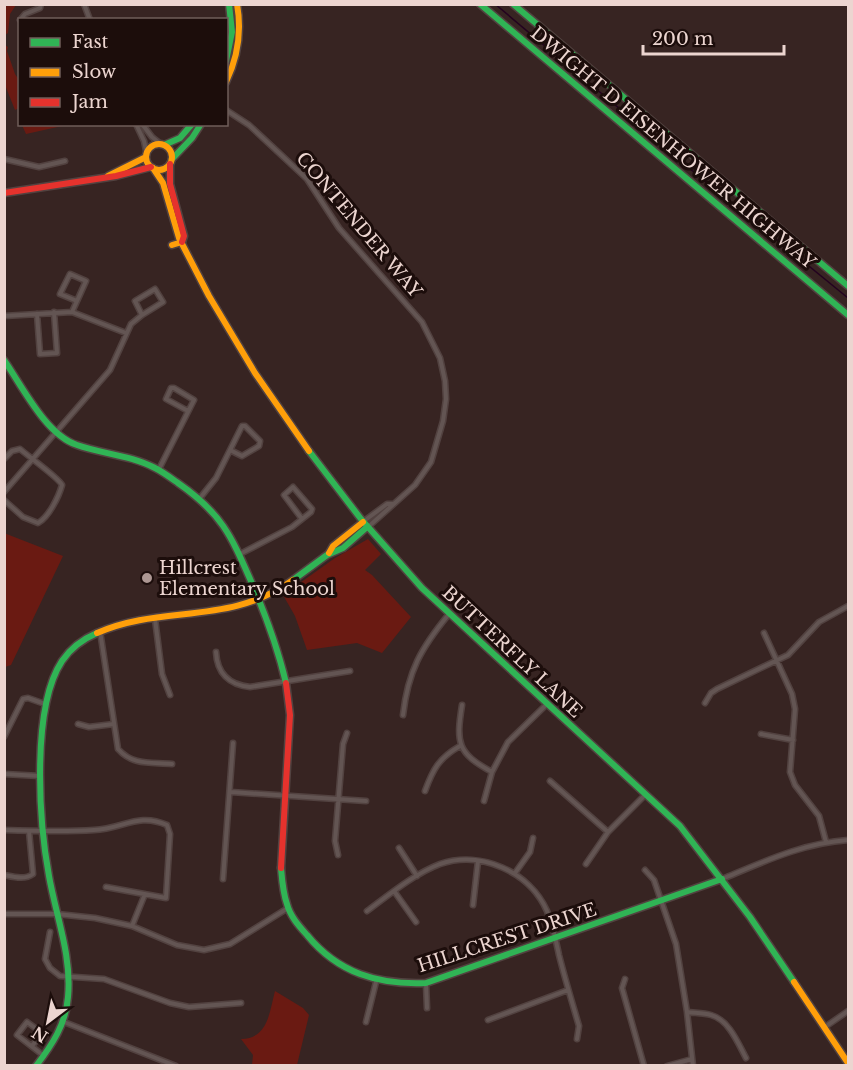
<svg xmlns="http://www.w3.org/2000/svg" width="853" height="1070" font-family="'Libre Baskerville',serif">
<style>
.green{fill:#6a1a12}
.lines{fill:none;stroke-linecap:round;stroke-linejoin:round}
.stream{stroke:#240320;stroke-width:1.5}
.street-casing{stroke:#524240;stroke-width:7}
.fast-casing{stroke:#524240;stroke-width:9}
.slow-casing{stroke:#524240;stroke-width:9}
.jam-casing{stroke:#524240;stroke-width:9}
.street{stroke:#635553;stroke-width:4}
.fast{stroke:#30b455;stroke-width:6}
.slow{stroke:#ff9f0a;stroke-width:6}
.jam{stroke:#e5322d;stroke-width:6}
.poi-dot{fill:#ad9793;stroke:#1c0d0b;stroke-width:2}
.labels{text-anchor:middle;dominant-baseline:central;stroke-width:6;stroke-linejoin:round;paint-order:stroke}
.street-label{font-size:18px;fill:#ecd5d0;stroke:#1c0d0b}
.poi-label{font-size:18px;fill:#ecd5d0;stroke:#1c0d0b;text-anchor:start}
</style>
<rect width="100%" height="100%" fill="#372422"/>
<path class="green" d="M5 4 16 5 10 14 8 33 5 35Z
M5 45 8 47 7 51 15 74 19 80V108L15 110 5 85Z
M61 124 62 126 26 134 22 125Z
M4 533 63 556 11 665 5 667Z
M368 539 381 554 365 570 372 575 411 617 382 653 357 643 307 650 295 616 283 595 335 558Z
M275 991 303 1008 309 1015 297 1065H252L253 1055 241 1039C268 1038 269 1014 275 991Z"/>
<g class="lines">
<path class="stream" d="M495 4 670 151
M684 164 848 298"/>
<defs>
<path id="street" d="M84 4 90 20
M20 20 25 14 40 8 41 4
M226 110 249 125 307 179 339 228 422 322 440 358 445 381 446 399 443 421 431 462 415 485 368 527
M136 124 144 141 147 155
M142 124 152 137 162 145
M4 159 39 167 65 161
M72 312 77 301 60 294 70 274 86 281 77 301
M37 314 40 354 57 353 54 312
M4 316 72 312 126 333
M242 426H245L260 441 259 446 242 456 230 450Z
M4 459 12 451 20 449C29 457 59 478 62 485 59 496 49 517 38 523L23 517 4 500
M159 469 194 400 174 388H171L166 399 188 411
M4 492 110 370 131 324 142 315 135 301 155 289 163 302 142 315
M200 498 216 478 230 450
M364 521 387 504H393
M240 554 292 527 311 512 312 509 293 487 284 495 302 519
M155 619 162 674 170 695
M100 631 118 749C133 766 151 762 172 764
M764 633 792 694 795 709 790 772 795 785 819 816 826 842
M216 652C217 673 229 685 250 687L350 671
M705 703 711 693 717 689 788 655 819 622 848 606
M462 705C456 743 457 753 492 772
M403 715C408 671 421 648 449 614
M78 724 89 727 114 724
M761 734 793 740
M4 737 23 699 28 698 45 704
M4 774 40 776
M550 781 608 832
M425 791C433 769 439 758 460 746
M231 792 366 801
M484 801 492 772 508 742 547 704
M4 830C34 831 64 832 94 830 123 829 138 812 167 825L170 834 166 898 106 887
M399 848 417 876
M338 855 335 841 343 744 347 733
M586 864 608 832 646 794
M645 870 654 880 676 944 687 1012 693 1066
M515 873 530 852 533 838
M4 875C14 877 25 880 33 874L29 831
M223 879 233 743
M722 879C763 862 803 843 848 840
M394 891 416 922
M473 905 478 861
M367 911C390 894 414 874 440 864 481 850 530 872 547 911 553 925 556 941 559 955 565 979 572 1002 579 1026L577 1039
M4 914H57L95 918 132 926 177 945 204 950 230 944 288 908
M132 926 145 894
M50 932 45 959 50 968 60 976 104 979 170 1003 189 1007 241 1003
M625 979 622 988 644 1066
M426 984 427 1008
M687 1012C694 1013 704 1013 711 1015 729 1020 738 1043 746 1058
M488 1020 568 990
M64 1022 176 1066
M366 1022 376 982
M825 1027 848 1011
M32 1046 42 1033 27 1022 17 1035 44 1056
M667 1066 692 1059"/>
<path id="fast" d="M480 4 848 315
M513 4 848 286
M226 61 232 32 229 4
M164 145 180 138 192 124
M172 159 192 138 201 124
M4 360C22 386 46 435 77 445 102 454 131 455 155 468 163 472 171 478 178 483 224 515 232 538 254 588 267 619 278 649 286 683
M309 451 361 519 422 588 680 826 750 917 794 982
M293 580 327 555 343 548 367 527
M281 868C282 880 283 893 287 904 290 916 299 926 307 935 338 973 378 985 426 983L722 879
M36 1066C52 1045 66 1024 68 997 72 956 56 916 49 876 39 822 31 708 62 661 70 649 83 639 97 633"/>
<path id="slow" d="M226 82C238 57 242 32 237 4
M146 157a13 13 0 1 1 26 0a13 13 0 1 1-26 0Z
M153 168 163 183 179 238 209 296 255 373 309 451
M108 176 146 157
M172 245 182 242
M329 553 333 546 363 522
M97 633C163 604 229 626 293 580
M794 982 848 1063"/>
<path id="jam" d="M170 164V184L184 236 182 242
M4 193 116 176 151 167
M281 868 290 715 286 683"/>
</defs>
<use href="#street" class="street-casing"/>
<use href="#fast" class="fast-casing"/>
<use href="#slow" class="slow-casing"/>
<use href="#jam" class="jam-casing"/>
<use href="#street" class="street"/>
<use href="#fast" class="fast"/>
<use href="#slow" class="slow"/>
<use href="#jam" class="jam"/>
</g>
<circle class="poi-dot" cx="147" cy="578" r="6"/>
<g class="labels">
<g class="street-label">
<text transform="translate(673 148) rotate(40)">DWIGHT D EISENHOWER HIGHWAY</text>
<text transform="translate(359 225) rotate(50)">CONTENDER WAY</text>
<text transform="translate(512 652) rotate(43)">BUTTERFLY LANE</text>
<text transform="translate(507 938) rotate(-18)">HILLCREST DRIVE</text>
</g>
<g class="poi-label">
<text x="159" y="568">Hillcrest<tspan x="159" dy="21">Elementary School</tspan></text>
</g>
</g>
<rect width="853" height="1070" fill="none" stroke="#ecd5d0" stroke-width="12"/>
<rect x="18" y="18" width="210" height="108" fill="#1c0d0b" stroke="#6f5d5a" stroke-width="1.5"/>
<rect x="30" y="38" width="30" height="9" fill="#30b455" stroke="#6f5d5a" stroke-width="1.5"/>
<text x="72" y="48" font-size="18" fill="#ecd5d0">Fast</text>
<rect x="30" y="68" width="30" height="9" fill="#ff9f0a" stroke="#6f5d5a" stroke-width="1.5"/>
<text x="72" y="78" font-size="18" fill="#ecd5d0">Slow</text>
<rect x="30" y="98" width="30" height="9" fill="#e5322d" stroke="#6f5d5a" stroke-width="1.5"/>
<text x="72" y="108" font-size="18" fill="#ecd5d0">Jam</text>
<g transform="translate(48 1022) rotate(212)" stroke="#1c0d0b" stroke-width="4.5" paint-order="stroke">
<path d="M0-4.5L10 22L0 15L-10 22Z" fill="#ecd5d0"/>
<text y="-9" font-size="16" font-weight="bold" text-anchor="middle" fill="#ecd5d0">N</text>
</g>
<path d="M643 45v9h141v-9" fill="none" stroke="#ecd5d0" stroke-width="3"/>
<text x="652" y="45" font-size="18" fill="#ecd5d0" stroke="#1c0d0b" stroke-width="4.5" paint-order="stroke">200 m</text>
</svg>
